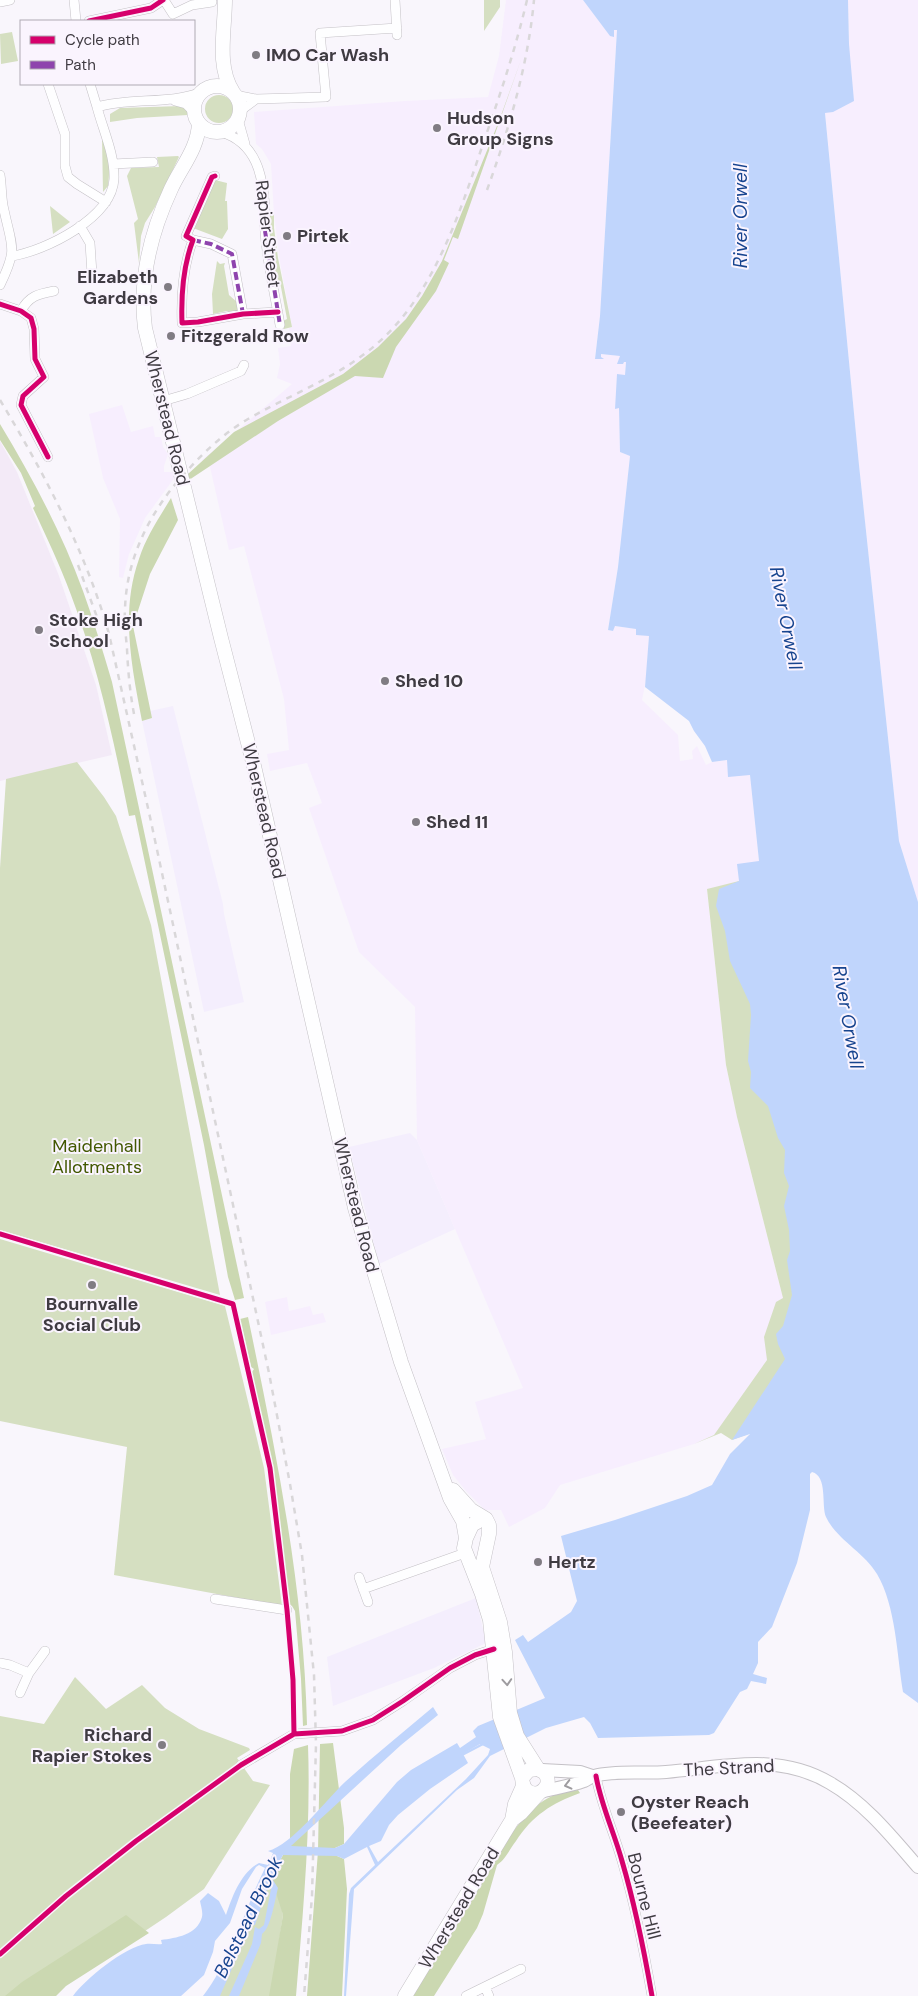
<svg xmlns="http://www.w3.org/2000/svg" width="918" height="1996" font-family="'DM Sans',sans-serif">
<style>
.commercial{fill:#f4eefd}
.built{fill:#f7eefe}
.education{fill:#f3eaf7}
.green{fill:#d5dfc1}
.forest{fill:#cbd8b1}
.water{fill:#c0d5fc;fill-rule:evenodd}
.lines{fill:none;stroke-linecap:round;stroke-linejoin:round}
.stream{stroke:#c0d5fc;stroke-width:2.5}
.minor-casing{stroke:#c4c1c6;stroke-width:10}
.secondary-casing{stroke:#c4c1c6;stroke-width:14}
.primary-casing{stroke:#c4c1c6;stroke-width:15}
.minor{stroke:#fefeff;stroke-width:9}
.secondary{stroke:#fefeff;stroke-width:12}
.primary{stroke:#fefeff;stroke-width:14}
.rail{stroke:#d9d7d9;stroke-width:2.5;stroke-dasharray:6 6;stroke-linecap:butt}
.quiet{stroke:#8e44ad;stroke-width:4;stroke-dasharray:8 4;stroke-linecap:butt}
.cycleway-casing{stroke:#faf4fe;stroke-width:8}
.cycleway{stroke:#d6006c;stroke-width:5}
.oneway{stroke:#9e9ca0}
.poi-dot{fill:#807c83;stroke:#faf4fe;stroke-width:2}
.labels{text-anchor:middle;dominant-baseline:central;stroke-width:4;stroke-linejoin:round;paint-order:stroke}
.poi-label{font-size:18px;font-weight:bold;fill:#3f3b42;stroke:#faf4fe;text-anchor:start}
.street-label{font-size:18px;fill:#3f3b42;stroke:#faf4fe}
.park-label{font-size:18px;fill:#425800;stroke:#faf4fe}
.water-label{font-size:19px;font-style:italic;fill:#17448f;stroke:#faf4fe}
</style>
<rect width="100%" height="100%" fill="#f9f6fc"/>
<path class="commercial" d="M173 706 223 904 224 914 244 1002 204 1012 142 721 152 718 150 711Z
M410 1133 417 1140 455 1229 379 1264 349 1147Z
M476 1598 486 1643 434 1668 333 1706 327 1657Z"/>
<path class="built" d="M506 0H583L610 36 614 30H617L600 316 595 358 601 357V354L621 356 624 362H626L625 375H617L616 408 619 407 620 452 630 456 618 567 608 630 613 631 614 626 637 629 649 636 646 680 642 700 678 735 680 761 693 759 692 751 697 746 706 765 712 762 727 760 750 774 759 861 739 881 707 890 726 1065 737 1117 783 1298 769 1362 722 1432 694 1444 560 1485 545 1508 509 1527 501 1510H485L466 1491 453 1475 442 1449 486 1439 475 1402 523 1388 417 1140 415 1007 359 952 309 808 322 803 307 763 270 771 267 754 289 750 284 699 244 546 229 550 210 467 202 460 292 384 277 378 280 364 278 348 291 346 289 328 292 327 280 262 274 214 271 164 262 149 256 144 254 112 405 101 488 97 499 56Z
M848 0H918V902L899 841 859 465 825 112H833L849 44Z
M122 405 131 432 153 426 155 437H161L163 447 168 454 164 466V472H174L175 477 145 518 129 554 123 578 119 577 120 519 103 478 89 414Z
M287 1297 289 1311 310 1306 313 1315 323 1313 326 1322 271 1335 265 1302Z"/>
<path class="education" d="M0 441 17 472 59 576 96 685 112 755 0 781Z"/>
<path class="green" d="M484 0H500V7L484 31Z
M12 32 18 61 1 64 0 34Z
M205 109a14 14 0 1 1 28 0a14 14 0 1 1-28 0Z
M181 106 187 110 188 115 137 118 110 122V114L120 108Z
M102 139C110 151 110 172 108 186L103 192Z
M178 156 179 157 155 207 145 223 141 236 139 263 134 223 138 219 127 176 131 168 159 167 157 157Z
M215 180 227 183 225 201H227L228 229 222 239 193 228Z
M50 206 70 222 53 234Z
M274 214V228L278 258 292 327 284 329 283 321 287 319 280 282 277 283 268 220 269 215Z
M217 261 220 264 225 263 224 266 229 295 238 303 237 311 231 313 227 311 213 314 212 294Z
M77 762 104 797 116 816 151 925 220 1295 0 1230V868L6 779Z
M739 881 795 1124 792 1348 751 1433 732 1440 721 1433 694 1444 714 1435 767 1360 764 1337 776 1302 783 1298 737 1117 726 1065 707 889Z
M0 1239 225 1306 264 1468 282 1606 114 1575 127 1447 0 1421Z
M75 1677 106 1709 142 1685 165 1708 199 1729 249 1748 250 1750 237 1758 253 1781 270 1785 204 1889 166 1917 64 1985 53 1996H0V1716L44 1724Z
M274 1870 283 1915 271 1996H210Z"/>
<path class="forest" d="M522 57 458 239 453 237 444 260 449 263 436 291 396 347 383 378 355 376 278 421 189 480 188 474 234 432 343 374 378 347 406 319 422 296 442 261 499 121Z
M0 424C32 477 62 533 83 591 94 621 103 652 112 682L244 1298 235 1300 228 1277 204 1145 135 815 129 816C114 742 98 666 71 595 60 565 46 536 33 508L35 506 21 473 0 440Z
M171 498 178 520 150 574 133 626 152 718 142 721C132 668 120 612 139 559 146 537 159 518 171 498Z
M248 1317C276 1452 304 1587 307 1725L303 1726 301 1679 295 1611 292 1606 288 1603 272 1472 252 1372 254 1369 251 1367 240 1319Z
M333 1743 344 1828V1844L335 1848 337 1856 344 1859 347 1889 342 1996H307L318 1851 320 1744Z
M308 1745C311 1829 303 1913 296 1996H269L283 1915 271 1877 283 1855 293 1854 290 1846V1774L294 1749Z
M578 1790 580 1793C552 1803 532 1816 516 1841 509 1850 506 1859 497 1865L483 1914 477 1928 434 1996H413L511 1834C530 1810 545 1792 578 1790Z
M126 1915 149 1933 66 1986 56 1996H5L22 1982Z"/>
<path class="water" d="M583 0H848L849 44 854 101 833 112 825 113 859 465 899 841 918 902V1703L903 1692C897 1656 896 1606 877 1574 864 1552 837 1540 826 1517 821 1506 828 1476 812 1472L810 1474V1510L797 1563 772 1627 758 1642V1663L753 1674 767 1678 766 1684 751 1681 747 1689 740 1692 714 1733 709 1735 598 1738 590 1723 584 1717 546 1728 490 1756 474 1778 457 1790 354 1889 346 1996H344L349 1894 351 1888 375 1865 367 1847 344 1859 337 1856 283 1855 271 1877 278 1888C275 1899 271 1928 262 1934L261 1943 239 1996H229L252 1944 255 1927 259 1929 264 1925 271 1889 269 1884 255 1925H251L220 1996H203C232 1958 244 1910 265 1868L259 1865 256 1867 242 1889 230 1923 215 1941 213 1952 204 1975 181 1996H73C84 1980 126 1946 146 1944 151 1943 157 1945 162 1944L161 1940C176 1938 197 1935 202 1917 203 1912 201 1906 200 1901L208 1893 219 1901 226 1915C232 1897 241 1872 259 1863L268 1865 273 1853 268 1851C292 1845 325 1801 345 1782 374 1756 403 1732 433 1707L438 1715 401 1745 291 1846 335 1848 344 1844 397 1782 411 1770 457 1743 460 1748 476 1737 473 1731 478 1726 545 1698 515 1640 523 1635 528 1642 571 1612 577 1601 561 1536 615 1520 687 1496 712 1485 730 1454 750 1434 732 1440 785 1359 778 1344 776 1334 783 1326 792 1295 787 1260 790 1251 789 1230 784 1206 789 1186 784 1173 785 1150 778 1138 768 1106 750 1088 751 1072 748 1061 751 1015 750 1004 730 961 725 931 716 906 719 889 739 881 737 864 759 861 750 775 728 777 727 760 712 762 705 746 694 731 689 721 645 687 649 636 636 635V629L615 626 613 631 608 630 618 567 630 456 620 452 619 408 615 409 617 374 625 375 626 362H624L623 364H617L620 356 601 354V357L604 359H595L600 316 617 30H614V37L610 36ZM480 1744 490 1749 488 1755 466 1779 378 1862 369 1846 381 1841 389 1825 398 1815 430 1789 468 1763 463 1754Z"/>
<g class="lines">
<path class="stream" d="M462 1755 483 1744"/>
<defs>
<path id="minor" d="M74 0 76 21
M164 0 173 14 192 5 212 2
M395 0 397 35
M0 2 10 0
M89 21 151 8 163 0
M48 84 65 134V166L68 177 77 184 106 202
M90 84 97 107C131 97 169 105 202 92
M235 95 256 99 240 111
M256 99 326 97 320 33 397 28
M175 101 186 104 195 113
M238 119 245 144
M221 132C257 143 263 176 265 209 266 216 264 224 265 231 267 263 275 294 280 325
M113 164 153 162
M0 175C2 187 1 199 4 210 12 248 18 248 0 285
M215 176 212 177 186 236 193 240C183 266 181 295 182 323L198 322 243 314 278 312
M80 226 90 243 92 274
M193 240 211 244 232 254 243 314
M12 256C45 251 112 218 114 179 115 155 103 130 97 107
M0 304 21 311 31 318 34 329 35 359 44 377 23 396 21 405 48 457
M21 311C29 296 38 294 54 291
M163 401 187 394 241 371 244 365
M359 1577 368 1602
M363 1589 465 1553
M215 1599 287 1610
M0 1663 10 1665 29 1673 20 1693
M29 1673 45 1651
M241 1765 294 1734 342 1731 373 1720 403 1701 450 1668 475 1655 494 1649
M596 1776C601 1805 614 1832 622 1861 635 1905 644 1950 652 1996
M485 1987 489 1996
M466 1996 521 1969"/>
<path id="secondary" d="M542 1770 580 1772 592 1776
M543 1791C556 1788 571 1786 584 1781 587 1780 590 1777 594 1776 617 1770 643 1774 666 1772 723 1767 778 1752 830 1783 865 1803 892 1837 918 1867"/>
<path id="primary" d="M225 0C225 30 216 66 233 92
M194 109a23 23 0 1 1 46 0a23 23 0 1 1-46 0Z
M199 123C198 149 181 167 171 189 151 232 139 281 145 328L221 638 254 766 355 1208 401 1362 450 1498 463 1521 466 1538
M453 1490 471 1510 486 1519 489 1525V1534L482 1567 500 1622 505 1652 510 1713 517 1736 538 1769
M484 1518 472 1525 466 1538 464 1548 482 1594 490 1620 500 1717 522 1778C523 1789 528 1795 539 1793 548 1788 550 1781 545 1773L538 1769 529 1770 522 1778
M512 1820 521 1813 539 1793
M405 1996 512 1820 515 1804 523 1786"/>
</defs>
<use href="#minor" class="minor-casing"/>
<use href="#secondary" class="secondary-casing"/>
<use href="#primary" class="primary-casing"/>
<use href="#minor" class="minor"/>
<use href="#secondary" class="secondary"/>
<use href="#primary" class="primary"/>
<path class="rail" d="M487 190C509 129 528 65 534 0
M0 400C44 473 86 552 109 634L150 817 269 1373 290 1484 302 1555 314 1675 316 1744 312 1896 304 1996
M78 565 97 617
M134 714C130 693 128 671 127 649 126 636 124 623 125 610 126 558 151 510 185 473 204 452 224 433 248 419 304 387 358 371 401 319 443 268 464 200 485 138 501 92 516 47 527 0"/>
<path class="quiet" d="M265 231 280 325
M193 240 211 244 232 254 243 314"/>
<defs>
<path id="cycleway" d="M89 21 151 8 163 0
M215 176 212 177 186 236 193 240C183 266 181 295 182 323L198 322 243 314 278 312
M0 304 21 311 31 318 34 329 35 359 44 377 23 396 21 405 48 457
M0 1234 233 1304 270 1468 287 1610 293 1680 294 1734
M596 1776C601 1805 614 1832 622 1861 635 1905 644 1950 652 1996
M0 1954 66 1896 136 1841 241 1765 294 1734 342 1731 373 1720 403 1701 450 1668 475 1655 494 1649"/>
</defs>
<use href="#cycleway" class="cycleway-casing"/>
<use href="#cycleway" class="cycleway"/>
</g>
<defs><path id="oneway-chevron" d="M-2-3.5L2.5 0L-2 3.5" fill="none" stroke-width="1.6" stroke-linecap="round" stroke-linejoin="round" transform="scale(1.25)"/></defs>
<g class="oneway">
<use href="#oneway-chevron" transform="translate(507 1682) rotate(86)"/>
<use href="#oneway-chevron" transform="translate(568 1785) rotate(166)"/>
</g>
<g class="poi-dot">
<circle cx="256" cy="55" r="5"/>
<circle cx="437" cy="128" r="5"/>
<circle cx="287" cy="236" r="5"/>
<circle cx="168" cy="287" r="5"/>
<circle cx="171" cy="336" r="5"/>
<circle cx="39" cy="630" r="5"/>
<circle cx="385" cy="681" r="5"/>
<circle cx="416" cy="822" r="5"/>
<circle cx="92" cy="1285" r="5"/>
<circle cx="538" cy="1562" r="5"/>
<circle cx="162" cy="1745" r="5"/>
<circle cx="621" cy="1812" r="5"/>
</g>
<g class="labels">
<g class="poi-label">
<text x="266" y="55">IMO Car Wash</text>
<text x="447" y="118">Hudson<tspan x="447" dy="21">Group Signs</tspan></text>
<text x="297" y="236">Pirtek</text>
<text x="158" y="277" text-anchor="end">Elizabeth<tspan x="158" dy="21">Gardens</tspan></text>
<text x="181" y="336">Fitzgerald Row</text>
<text x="49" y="620">Stoke High<tspan x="49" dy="21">School</tspan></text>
<text x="395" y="681">Shed 10</text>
<text x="426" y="822">Shed 11</text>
<text x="92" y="1304" text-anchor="middle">Bournvalle<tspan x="92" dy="21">Social Club</tspan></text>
<text x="548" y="1562">Hertz</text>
<text x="152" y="1735" text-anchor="end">Richard<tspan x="152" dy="21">Rapier Stokes</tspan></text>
<text x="631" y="1802">Oyster Reach<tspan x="631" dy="21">(Beefeater)</tspan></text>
</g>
<g class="street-label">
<text transform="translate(268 234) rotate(83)">Rapier Street</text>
<text transform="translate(167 418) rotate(76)">Wherstead Road</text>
<text transform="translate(264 811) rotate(77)">Wherstead Road</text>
<text transform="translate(356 1205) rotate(76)">Wherstead Road</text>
<text transform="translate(729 1768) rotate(-3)">The Strand</text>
<text transform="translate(644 1896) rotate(76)">Bourne Hill</text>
<text transform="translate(459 1908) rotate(-59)">Wherstead Road</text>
</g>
<g class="park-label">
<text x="97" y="1146">Maidenhall<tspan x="97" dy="21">Allotments</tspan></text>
</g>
<g class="water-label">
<text transform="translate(740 216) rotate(-90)">River Orwell</text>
<text transform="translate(786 618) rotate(79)">River Orwell</text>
<text transform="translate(848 1017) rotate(80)">River Orwell</text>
<text transform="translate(248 1917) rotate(-64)">Belstead Brook</text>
</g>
</g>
<rect x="20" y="20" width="175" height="65" fill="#faf4fe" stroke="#afaab3"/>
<rect x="30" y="36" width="25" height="8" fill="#d6006c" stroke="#afaab3"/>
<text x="65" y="45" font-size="15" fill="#3f3b42">Cycle path</text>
<rect x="30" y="61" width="25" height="8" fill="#8e44ad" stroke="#afaab3"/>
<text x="65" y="70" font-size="15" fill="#3f3b42">Path</text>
</svg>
